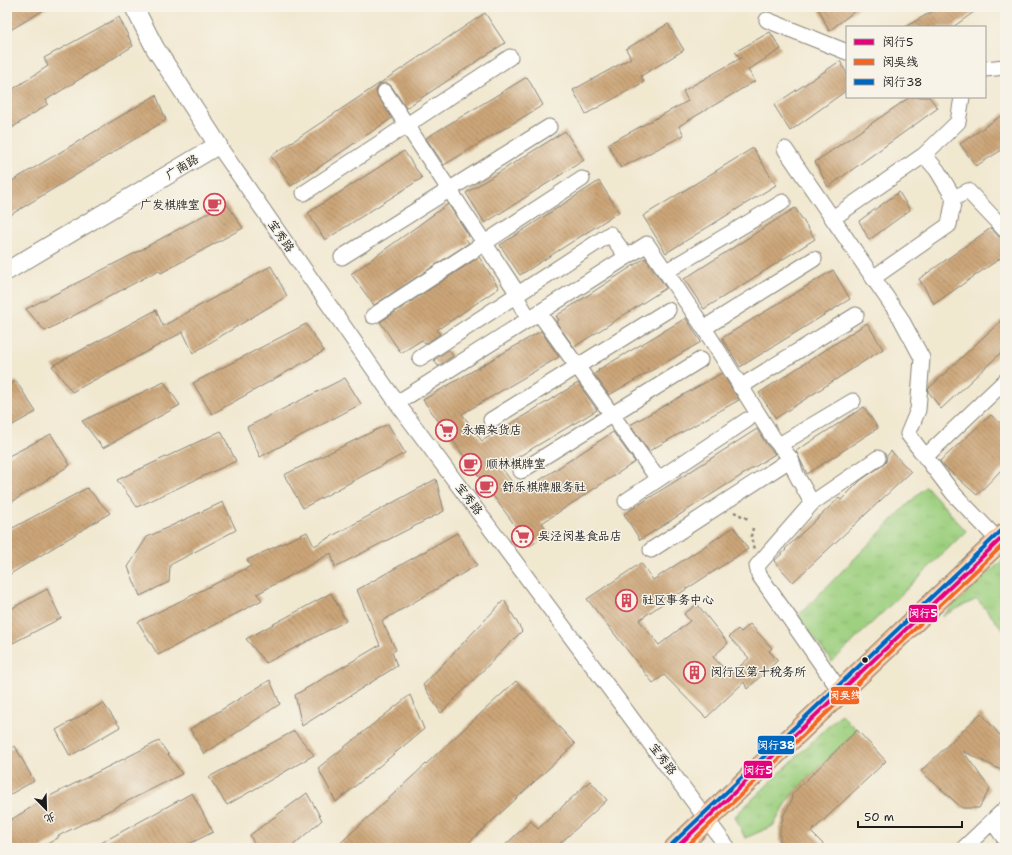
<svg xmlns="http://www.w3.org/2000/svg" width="1012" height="855" font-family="'Shantell Sans','LXGW WenKai TC',sans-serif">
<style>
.grass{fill:url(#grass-tufts);stroke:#5d764e}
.building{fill:url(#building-back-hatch)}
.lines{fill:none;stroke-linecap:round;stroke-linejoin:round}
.minor-casing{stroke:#868276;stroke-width:17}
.tertiary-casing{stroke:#868276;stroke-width:20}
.primary-casing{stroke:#868276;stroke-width:24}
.path{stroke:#868276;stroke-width:2.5;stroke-dasharray:3 3;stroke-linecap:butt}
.minor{stroke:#fff;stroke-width:15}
.tertiary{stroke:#fff;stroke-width:18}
.primary{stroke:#f9bc8a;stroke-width:22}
.bus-1-casing{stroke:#f7f3e8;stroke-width:7}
.bus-2-casing{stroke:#f7f3e8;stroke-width:7}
.bus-3-casing{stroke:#f7f3e8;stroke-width:7}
.bus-1{stroke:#e5007d;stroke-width:4}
.bus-2{stroke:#f26522;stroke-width:4}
.bus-3{stroke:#0065bd;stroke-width:4}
.bus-dot{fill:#1c1c1c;stroke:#f7f3e8;stroke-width:1.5}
.labels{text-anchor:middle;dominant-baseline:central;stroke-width:3;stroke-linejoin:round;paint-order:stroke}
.street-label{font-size:12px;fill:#1c1c1c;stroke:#f7f3e8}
.poi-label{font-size:12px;fill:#1c1c1c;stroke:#f7f3e8;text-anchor:start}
.line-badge{stroke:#f7f3e8;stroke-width:1.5}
.badge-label{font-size:11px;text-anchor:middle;font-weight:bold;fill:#fff}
</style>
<defs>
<pattern id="grass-tufts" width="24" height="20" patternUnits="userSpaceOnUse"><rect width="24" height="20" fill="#9ed080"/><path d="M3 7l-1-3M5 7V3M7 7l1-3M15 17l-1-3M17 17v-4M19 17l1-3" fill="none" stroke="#88b26e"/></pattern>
<pattern id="building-back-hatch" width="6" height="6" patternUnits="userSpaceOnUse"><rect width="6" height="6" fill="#cca679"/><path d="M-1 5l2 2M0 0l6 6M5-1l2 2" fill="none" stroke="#a58662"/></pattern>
</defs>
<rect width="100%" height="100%" fill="#f7f3e8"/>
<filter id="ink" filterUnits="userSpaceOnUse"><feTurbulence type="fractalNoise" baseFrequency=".025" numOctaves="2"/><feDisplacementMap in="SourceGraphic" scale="8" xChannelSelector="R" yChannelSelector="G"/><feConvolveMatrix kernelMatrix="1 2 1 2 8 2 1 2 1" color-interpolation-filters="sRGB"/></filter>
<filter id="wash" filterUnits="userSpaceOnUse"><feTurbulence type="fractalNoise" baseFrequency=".012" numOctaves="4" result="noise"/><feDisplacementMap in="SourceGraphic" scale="16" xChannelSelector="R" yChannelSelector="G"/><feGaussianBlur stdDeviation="0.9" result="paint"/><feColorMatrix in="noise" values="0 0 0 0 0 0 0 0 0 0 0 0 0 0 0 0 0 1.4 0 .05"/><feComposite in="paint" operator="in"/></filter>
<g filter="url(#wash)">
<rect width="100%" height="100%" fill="#f1e8d0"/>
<path class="grass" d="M926 486 966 531 832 662 798 616Z
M1005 558V632L977 599 942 616Z
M841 714 857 730 792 794 773 826 745 838 735 816Z"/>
<g id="blocks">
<path class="building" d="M7 7H49L7 32Z
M818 7H860L829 31Z
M940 7H981L953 27H905Z
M485 13 505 43 406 108 392 87 389 84 385 83 380 84 377 88 376 93 392 118 291 186 271 156Z
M119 17 133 46 46 100 48 104 7 131V93L48 66 44 58Z
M668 24 684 50 641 76 644 82 586 114 573 90 631 58 626 49Z
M770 32 781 49 748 70 755 81 679 126 684 135 621 168 608 144 688 101 683 91 741 58 735 52Z
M840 61 847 74V90L790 131 774 105Z
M527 77 543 105 444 165 426 138Z
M156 95 166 120 7 217V184Z
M910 97H929L938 108 828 187 815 162Z
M1005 113V148L976 166 960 144Z
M565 131 584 160 485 223 466 193Z
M753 148 776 185 666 253 643 216Z
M404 151 422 178 325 240 308 213Z
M599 181 619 212 520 275 500 245Z
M899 192 910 210 869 240 859 221Z
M226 203 243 228 161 273 159 270 45 331 26 309 145 248H144Z
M448 204 469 236 466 239 469 243 374 305 351 274Z
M795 208 815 239 704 309 684 279Z
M991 228 998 236 1005 240V255L934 304 919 279Z
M479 257 499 288 437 330 440 334 425 344 422 340 401 353 380 322Z
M645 258 666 288 574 347 556 322 559 320 556 316Z
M271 266 287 296 193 353 183 332 72 392 52 366 156 310 163 326Z
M833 270 850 299 740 367 722 338Z
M1005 317V349L941 409 928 391 929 388Z
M686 318 701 342 609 395 594 374 599 371 598 370Z
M867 323 883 349 776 418 759 393Z
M306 324 324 351 212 414 193 383Z
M541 331 559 357 462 414 482 441 578 383 597 410 501 467 520 493 613 432 635 462 542 523 549 533 530 546 423 400Z
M449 350 453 356 438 366 434 360Z
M722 373 739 400 649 451 630 425Z
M345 378 361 404 260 457 247 427Z
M16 381 36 412 7 428V386Z
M164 382 180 405 103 448 82 421Z
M864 407 878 428 807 474 796 451Z
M991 415 1005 427V466L977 495 945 467 940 461Z
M388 424 405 453 303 508 284 475Z
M757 429 766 444 775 454 640 540 624 514Z
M221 431 236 461 137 507 117 480Z
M51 434 70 465 7 505V457Z
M891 451 911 472 793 582 774 561 786 550 785 549 839 498 841 500 861 480 883 465 886 462 887 456Z
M436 479 444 511 335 567 331 553 257 594 262 600 158 655 138 622 251 566 247 560 307 532 314 546Z
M87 488 110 513 7 576V531Z
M223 502 236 530 170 565 169 582 140 596 128 567 147 537Z
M734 527 748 549 679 594 678 593 639 620 659 645 690 621 684 614 697 604 728 643 713 657 730 675 749 658 729 637 738 629 741 632 750 624 772 648 769 651 778 660 747 689 744 682 706 718 664 675 653 683 587 599 641 563 653 580Z
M457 533 477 565 382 621 396 650 392 652 397 666 302 726 295 695 380 645 357 590Z
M47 589 61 618 7 646V611Z
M331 593 346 621 266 663 246 639Z
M504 600 522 631 441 713 423 685Z
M270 680 280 704 204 754 190 729Z
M516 681 575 744 463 848H335Z
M410 695 424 729 336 802 318 768Z
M103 703 120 727 70 756 56 730Z
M981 713 1005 741V772L963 751 990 789 979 808H962L921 771Z
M857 730 886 761 811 832 827 848H784L780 840V829L784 814 791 802 792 794Z
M294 731 314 755 227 805 209 777Z
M159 741 182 774 58 836V838L40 848H7V822L52 795Z
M15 746 34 781 7 796V751Z
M590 781 607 800 555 848H502L531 821 538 829Z
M192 793 213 832 181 848H92Z
M307 793 322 820 290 848H256L250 835Z"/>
</g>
</g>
<g filter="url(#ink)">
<use href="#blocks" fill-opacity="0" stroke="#868276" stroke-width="1"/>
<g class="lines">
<defs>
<path id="minor" d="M767 20 847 52
M985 69 1005 67
M385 92 514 288 518 300 529 319
M218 145 397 403 728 848
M785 149 900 317 922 358 918 410 908 434 953 493 999 541
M304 193 510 57
M954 198 968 191 1005 230
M833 218 924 155
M342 257 549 127
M665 272 783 202
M873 278 949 225 954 198 937 170 924 155 958 122 962 97
M539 313 658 479
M373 316 582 179
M704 328 814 259
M420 358 610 234 627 257
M740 387 856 315
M397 403 647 244 704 328 774 439 791 459 796 474 812 503 757 566 759 575 841 692
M491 420 668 310
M779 445 853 401
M925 457 1005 381
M521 471 700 360
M626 501 747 420
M812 503 878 458
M651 550 791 459
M992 821 1005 839
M964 848 1005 809"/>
<path id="tertiary" d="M7 271 218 145 155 48 134 7"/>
<path id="primary" d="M676 848 1005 535"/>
</defs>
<use href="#minor" class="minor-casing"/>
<use href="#tertiary" class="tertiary-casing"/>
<use href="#primary" class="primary-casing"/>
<path class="path" d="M734 512 748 519
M753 528 751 536 754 550"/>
<use href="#minor" class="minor"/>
<use href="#tertiary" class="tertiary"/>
<use href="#primary" class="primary"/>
<defs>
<path id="bus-1" d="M676 848 1005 535"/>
<path id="bus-2" d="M685 848 1005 543"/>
<path id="bus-3" d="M672 844 1001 531"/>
</defs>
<use href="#bus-1" class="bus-1-casing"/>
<use href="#bus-2" class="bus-2-casing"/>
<use href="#bus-3" class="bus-3-casing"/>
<use href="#bus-1" class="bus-1"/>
<use href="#bus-2" class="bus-2"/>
<use href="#bus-3" class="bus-3"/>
</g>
</g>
<defs>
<symbol id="cafe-ring" viewBox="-11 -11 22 22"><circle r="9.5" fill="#f7f3e8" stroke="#d1495b" stroke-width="1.5"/><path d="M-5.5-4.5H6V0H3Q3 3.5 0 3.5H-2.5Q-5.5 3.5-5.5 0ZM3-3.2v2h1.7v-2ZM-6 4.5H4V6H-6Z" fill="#d1495b"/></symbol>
<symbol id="supermarket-ring" viewBox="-11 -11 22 22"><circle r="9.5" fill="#f7f3e8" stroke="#d1495b" stroke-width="1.5"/><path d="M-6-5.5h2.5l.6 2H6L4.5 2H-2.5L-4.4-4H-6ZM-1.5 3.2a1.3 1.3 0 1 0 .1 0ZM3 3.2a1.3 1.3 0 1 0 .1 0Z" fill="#d1495b"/></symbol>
<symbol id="building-ring" viewBox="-11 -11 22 22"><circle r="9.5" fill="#f7f3e8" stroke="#d1495b" stroke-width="1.5"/><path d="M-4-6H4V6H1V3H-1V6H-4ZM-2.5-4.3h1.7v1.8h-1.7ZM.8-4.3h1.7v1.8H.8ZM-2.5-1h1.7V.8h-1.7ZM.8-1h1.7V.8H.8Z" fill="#d1495b"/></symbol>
</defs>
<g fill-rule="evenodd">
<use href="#cafe-ring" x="202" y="192" width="25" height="25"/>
<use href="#supermarket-ring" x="434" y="418" width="25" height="25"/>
<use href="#cafe-ring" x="458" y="452" width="25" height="25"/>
<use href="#cafe-ring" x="474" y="474" width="25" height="25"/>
<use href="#supermarket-ring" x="510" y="524" width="25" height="25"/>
<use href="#building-ring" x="614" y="588" width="25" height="25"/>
<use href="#building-ring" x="682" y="660" width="25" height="25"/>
</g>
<circle class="bus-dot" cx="865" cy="660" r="3.5"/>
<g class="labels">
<g class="street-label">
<text transform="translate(182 167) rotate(-31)">广南路</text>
<text transform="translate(281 236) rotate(55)">宝秀路</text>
<text transform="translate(469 499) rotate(53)">宝秀路</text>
<text transform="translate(663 759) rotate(53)">宝秀路</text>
</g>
<g class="poi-label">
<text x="200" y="205" text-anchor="end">广发棋牌室</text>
<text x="462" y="430">永娟杂货店</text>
<text x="486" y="464">顺林棋牌室</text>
<text x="502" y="487">舒乐棋牌服务社</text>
<text x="538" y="536">吴泾闵基食品店</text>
<text x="642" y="600">社区事务中心</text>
<text x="710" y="672">闵行区第十税务所</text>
</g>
</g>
<g class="line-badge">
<rect x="908" y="604" width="30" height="19" rx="4" fill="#e5007d"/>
<rect x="830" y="686" width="30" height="19" rx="4" fill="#f26522"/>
<rect x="757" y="735" width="38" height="20" rx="4" fill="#0065bd"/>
<rect x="743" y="760" width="30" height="19" rx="4" fill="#e5007d"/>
</g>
<g class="badge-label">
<text x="923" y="617">闵行5</text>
<text x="845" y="699">闵吴线</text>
<text x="776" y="749">闵行38</text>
<text x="758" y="774">闵行5</text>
</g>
<rect width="1012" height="855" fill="none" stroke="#f7f3e8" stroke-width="24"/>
<rect x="846" y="26" width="140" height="72" fill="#f7f3e8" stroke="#9f9d96"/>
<rect x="854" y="39" width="20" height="6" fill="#e5007d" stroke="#9f9d96"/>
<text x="882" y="46" font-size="12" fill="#1c1c1c">闵行5</text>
<rect x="854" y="59" width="20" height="6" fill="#f26522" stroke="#9f9d96"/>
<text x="882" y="66" font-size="12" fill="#1c1c1c">闵吴线</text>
<rect x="854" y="79" width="20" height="6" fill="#0065bd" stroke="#9f9d96"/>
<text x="882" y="86" font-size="12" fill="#1c1c1c">闵行38</text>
<g transform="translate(46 809) rotate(157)" stroke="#f7f3e8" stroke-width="3" paint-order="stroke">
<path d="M0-3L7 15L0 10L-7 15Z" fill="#1c1c1c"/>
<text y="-6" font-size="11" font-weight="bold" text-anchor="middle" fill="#1c1c1c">北</text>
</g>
<path d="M858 821v6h104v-6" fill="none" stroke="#1c1c1c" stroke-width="2"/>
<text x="864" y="821" font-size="12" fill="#1c1c1c" stroke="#f7f3e8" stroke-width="3" paint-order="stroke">50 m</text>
</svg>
